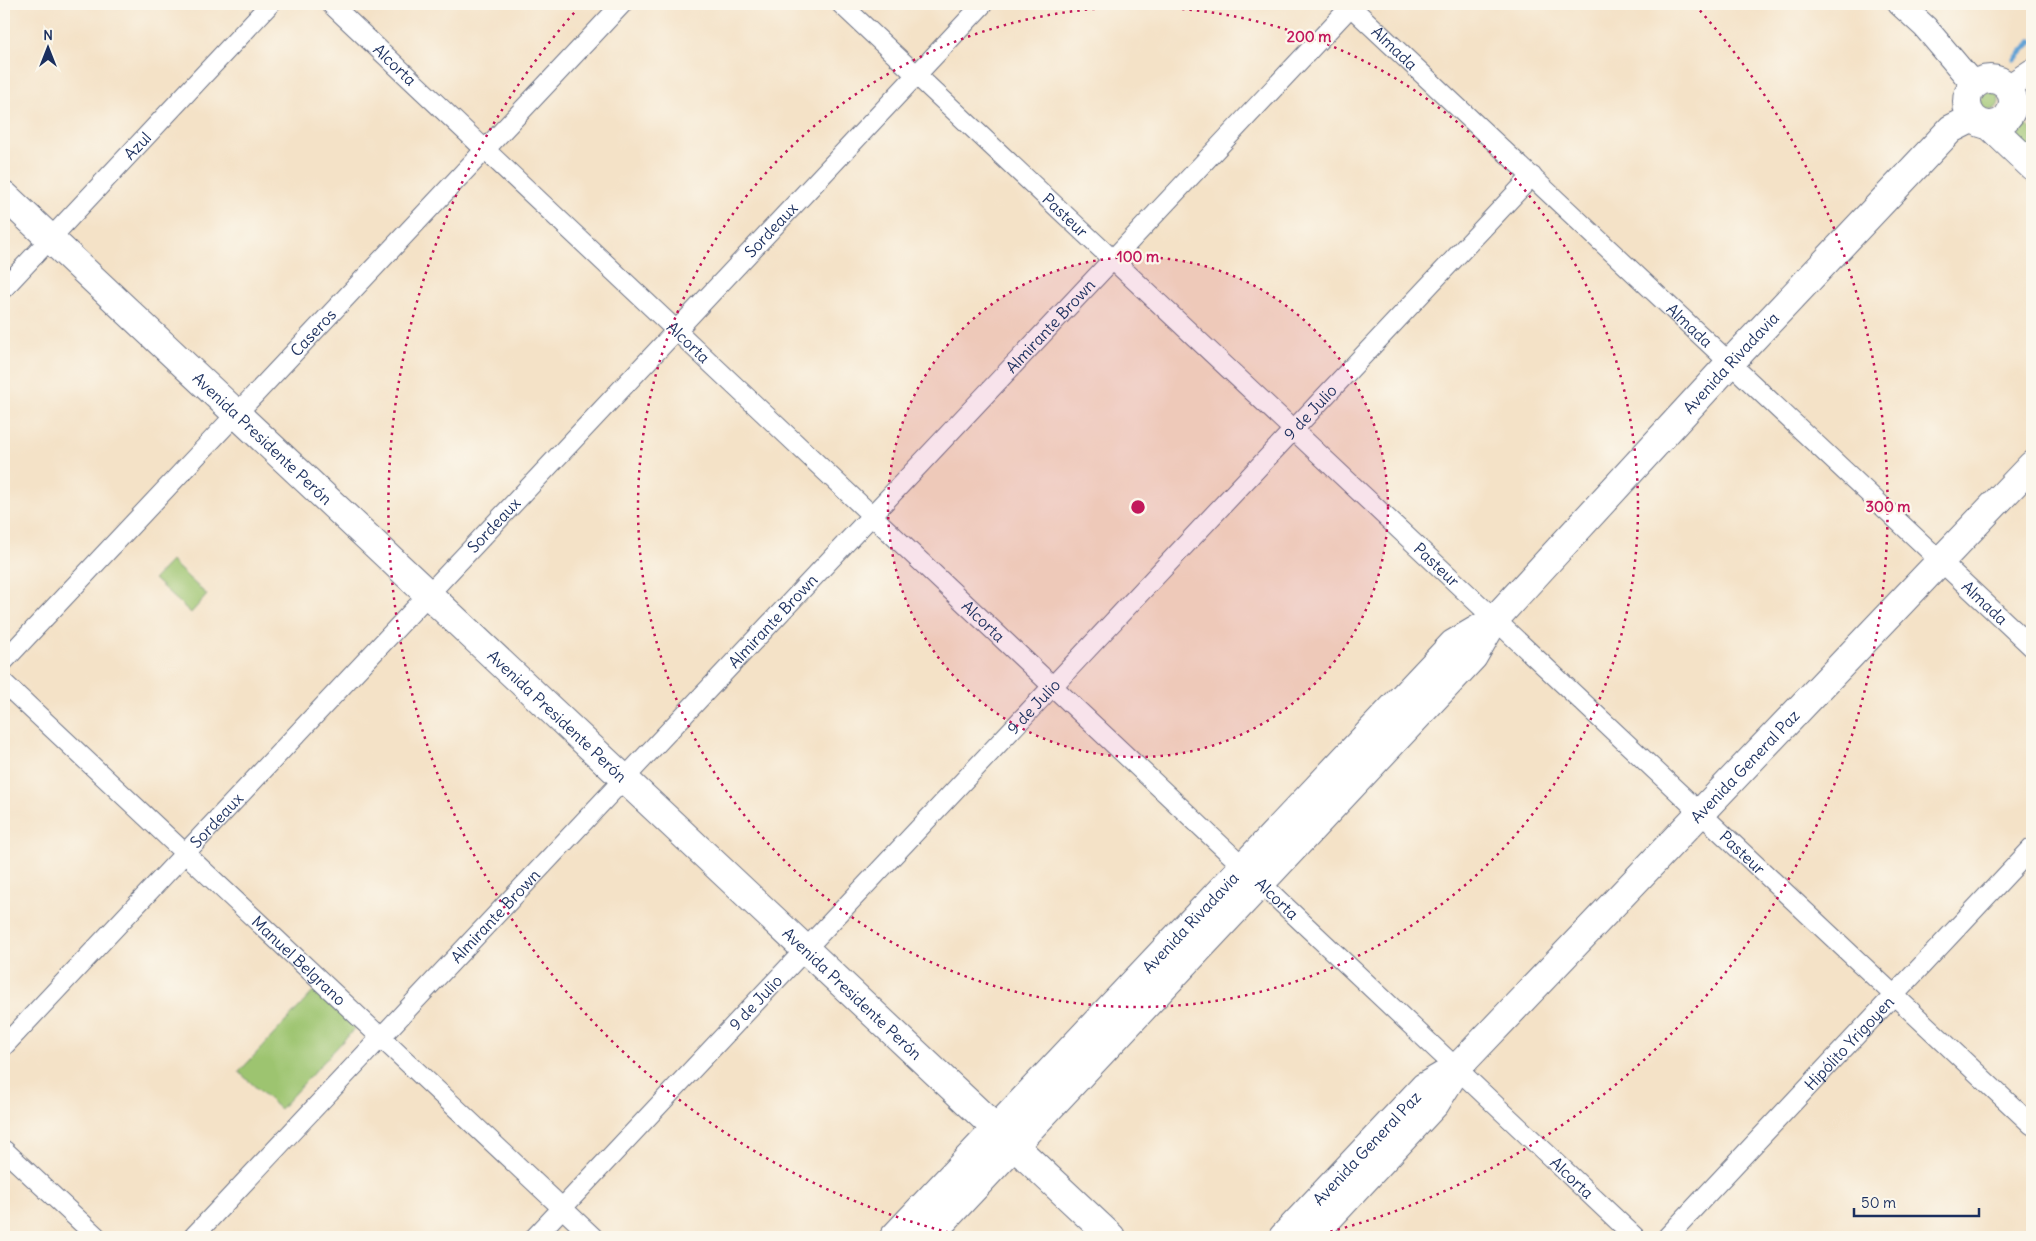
<svg xmlns="http://www.w3.org/2000/svg" width="2036" height="1241" font-family="Delius,sans-serif">
<style>
.green{fill:#9dc470;stroke:#5c7a67}
.lines{fill:none;stroke-linecap:round;stroke-linejoin:round}
.stream{stroke:#62a3d5;stroke-width:5}
.minor-casing{stroke:#676e83;stroke-width:21}
.tertiary-casing{stroke:#676e83;stroke-width:26}
.secondary-casing{stroke:#676e83;stroke-width:30}
.minor{stroke:#fff;stroke-width:19}
.tertiary{stroke:#fff;stroke-width:24}
.secondary{stroke:#fff;stroke-width:28}
.ring{fill:none;stroke:#c2185b;stroke-width:2.5;stroke-dasharray:2.5 5}
.labels{text-anchor:middle;dominant-baseline:central;stroke-width:4.5;stroke-linejoin:round;paint-order:stroke}
.street-label{font-size:16px;fill:#1b2f5e;stroke:#fbf7ec}
.centre{fill:#c2185b;stroke:#fbf7ec;stroke-width:2.5}
.ring-label{font-size:15px;text-anchor:middle;font-weight:bold;fill:#c2185b;stroke:#fbf7ec;stroke-width:4.5;stroke-linejoin:round;paint-order:stroke}
</style>
<rect width="100%" height="100%" fill="#fbf7ec"/>
<filter id="ink" filterUnits="userSpaceOnUse"><feTurbulence type="fractalNoise" baseFrequency=".02" numOctaves="2"/><feDisplacementMap in="SourceGraphic" scale="10" xChannelSelector="R" yChannelSelector="G"/><feConvolveMatrix kernelMatrix="1 2 1 2 8 2 1 2 1" color-interpolation-filters="sRGB"/></filter>
<filter id="wash" filterUnits="userSpaceOnUse"><feTurbulence type="fractalNoise" baseFrequency=".0096" numOctaves="4" result="noise"/><feDisplacementMap in="SourceGraphic" scale="20" xChannelSelector="R" yChannelSelector="G"/><feGaussianBlur stdDeviation="1.12" result="paint"/><feColorMatrix in="noise" values="0 0 0 0 0 0 0 0 0 0 0 0 0 0 0 0 0 1.4 0 .05"/><feComposite in="paint" operator="in"/></filter>
<g filter="url(#wash)">
<rect width="100%" height="100%" fill="#f4e2c7"/>
<path class="green" d="M1981 101a9 9 0 1 1 18 0a9 9 0 1 1-18 0Z
M2027 125 2032 130V152L2017 137Z
M171 561 207 595 191 613 154 579Z
M314 991 355 1028 280 1109 239 1072Z"/>
<g class="lines">
<path class="stream" d="M2015 59 2032 41"/>
</g>
</g>
<g filter="url(#ink)">
<g class="lines">
<defs>
<g id="minor">
<path id="s1" d="M331 4 1635 1237"/>
<path id="s2" d="M841 4 2032 1125"/>
<path id="s3" d="M1348 4 2032 647"/>
<path id="s4" d="M4 288 270 4"/>
<path id="s5" d="M4 661 622 4"/>
<path id="s6" d="M4 683 593 1237"/>
<path id="s7" d="M4 1046 983 4"/>
<path d="M4 1150 97 1237"/>
<path id="s8" d="M193 1237 1353 4"/>
<path id="s9" d="M535 1237 1532 176"/>
<path id="s10" d="M1667 1237 2032 848"/>
</g>
<path id="tertiary" d="M1900 4 1925 27 1974 85
M2008 87 2032 71"/>
<g id="secondary">
<circle cx="1990" cy="102" r="23"/>
<path d="M1989 125 2032 166"/>
<path id="s11" d="M4 195 1111 1237"/>
<path id="s12" d="M894 1237 1453 644 1492 621"/>
<path id="s13" d="M928 1237 1473 657 1495 619 1729 364 1951 129 1973 118"/>
<path id="s14" d="M1283 1237 1424 1087 1456 1068"/>
<path id="s15" d="M1311 1237 1435 1104 1458 1067 2032 465"/>
</g>
</defs>
<use href="#minor" class="minor-casing"/>
<use href="#tertiary" class="tertiary-casing"/>
<use href="#secondary" class="secondary-casing"/>
<use href="#minor" class="minor"/>
<use href="#tertiary" class="tertiary"/>
<use href="#secondary" class="secondary"/>
</g>
</g>
<circle cx="1138" cy="507" r="250" fill="#c2185b" fill-opacity=".12"/>
<g class="ring">
<circle cx="1138" cy="507" r="250"/>
<circle cx="1138" cy="507" r="500"/>
<path d="M963 1236A750 750 0 0 1 581 5M1695 5A750 750 0 0 1 1313 1236"/>
</g>
<g class="labels">
<g class="street-label">
<text stroke="none"><textPath href="#s3" startOffset="64">Almada</textPath></text>
<text stroke="none"><textPath href="#s1" startOffset="88">Alcorta</textPath></text>
<text stroke="none"><textPath href="#s4" startOffset="195">Azul</textPath></text>
<text stroke="none"><textPath href="#s2" startOffset="308">Pasteur</textPath></text>
<text stroke="none"><textPath href="#s7" startOffset="1120">Sordeaux</textPath></text>
<text stroke="none"><textPath href="#s8" startOffset="1251">Almirante Brown</textPath></text>
<text stroke="none"><textPath href="#s3" startOffset="469">Almada</textPath></text>
<text stroke="none"><textPath href="#s5" startOffset="451">Caseros</textPath></text>
<text stroke="none"><textPath href="#s1" startOffset="492">Alcorta</textPath></text>
<text stroke="none"><textPath href="#s13" startOffset="1188">Avenida Rivadavia</textPath></text>
<text stroke="none"><textPath href="#s9" startOffset="1132">9 de Julio</textPath></text>
<text stroke="none"><textPath href="#s11" startOffset="355">Avenida Presidente Perón</textPath></text>
<text stroke="none"><textPath href="#s7" startOffset="715">Sordeaux</textPath></text>
<text stroke="none"><textPath href="#s2" startOffset="818">Pasteur</textPath></text>
<text stroke="none"><textPath href="#s3" startOffset="874">Almada</textPath></text>
<text stroke="none"><textPath href="#s8" startOffset="846">Almirante Brown</textPath></text>
<text stroke="none"><textPath href="#s1" startOffset="898">Alcorta</textPath></text>
<text stroke="none"><textPath href="#s9" startOffset="728">9 de Julio</textPath></text>
<text stroke="none"><textPath href="#s11" startOffset="760">Avenida Presidente Perón</textPath></text>
<text stroke="none"><textPath href="#s15" startOffset="641">Avenida General Paz</textPath></text>
<text stroke="none"><textPath href="#s7" startOffset="310">Sordeaux</textPath></text>
<text stroke="none"><textPath href="#s2" startOffset="1238">Pasteur</textPath></text>
<text stroke="none"><textPath href="#s1" startOffset="1302">Alcorta</textPath></text>
<text stroke="none"><textPath href="#s8" startOffset="441">Almirante Brown</textPath></text>
<text stroke="none"><textPath href="#s12" startOffset="432">Avenida Rivadavia</textPath></text>
<text stroke="none"><textPath href="#s6" startOffset="405">Manuel Belgrano</textPath></text>
<text stroke="none"><textPath href="#s11" startOffset="1165">Avenida Presidente Perón</textPath></text>
<text stroke="none"><textPath href="#s9" startOffset="322">9 de Julio</textPath></text>
<text stroke="none"><textPath href="#s10" startOffset="266">Hipólito Yrigoyen</textPath></text>
<text stroke="none"><textPath href="#s14" startOffset="122">Avenida General Paz</textPath></text>
<text stroke="none"><textPath href="#s1" startOffset="1708">Alcorta</textPath></text>
</g>
</g>
<circle cx="1138" cy="507" r="8" class="centre"/>
<g class="ring-label">
<text x="1309" y="42">200 m</text>
<text x="1138" y="262">100 m</text>
<text x="1888" y="512">300 m</text>
</g>
<rect width="2036" height="1241" fill="none" stroke="#fbf7ec" stroke-width="20"/>
<g transform="translate(48 48)" stroke="#fbf7ec" stroke-width="4" paint-order="stroke">
<path d="M0-4L9 19L0 12L-9 19Z" fill="#1b2f5e"/>
<text y="-8" font-size="14" font-weight="bold" text-anchor="middle" fill="#1b2f5e">N</text>
</g>
<path d="M1854 1208v8h125v-8" fill="none" stroke="#1b2f5e" stroke-width="2.5"/>
<text x="1861" y="1208" font-size="15" fill="#1b2f5e" stroke="#fbf7ec" stroke-width="4" paint-order="stroke">50 m</text>
</svg>
